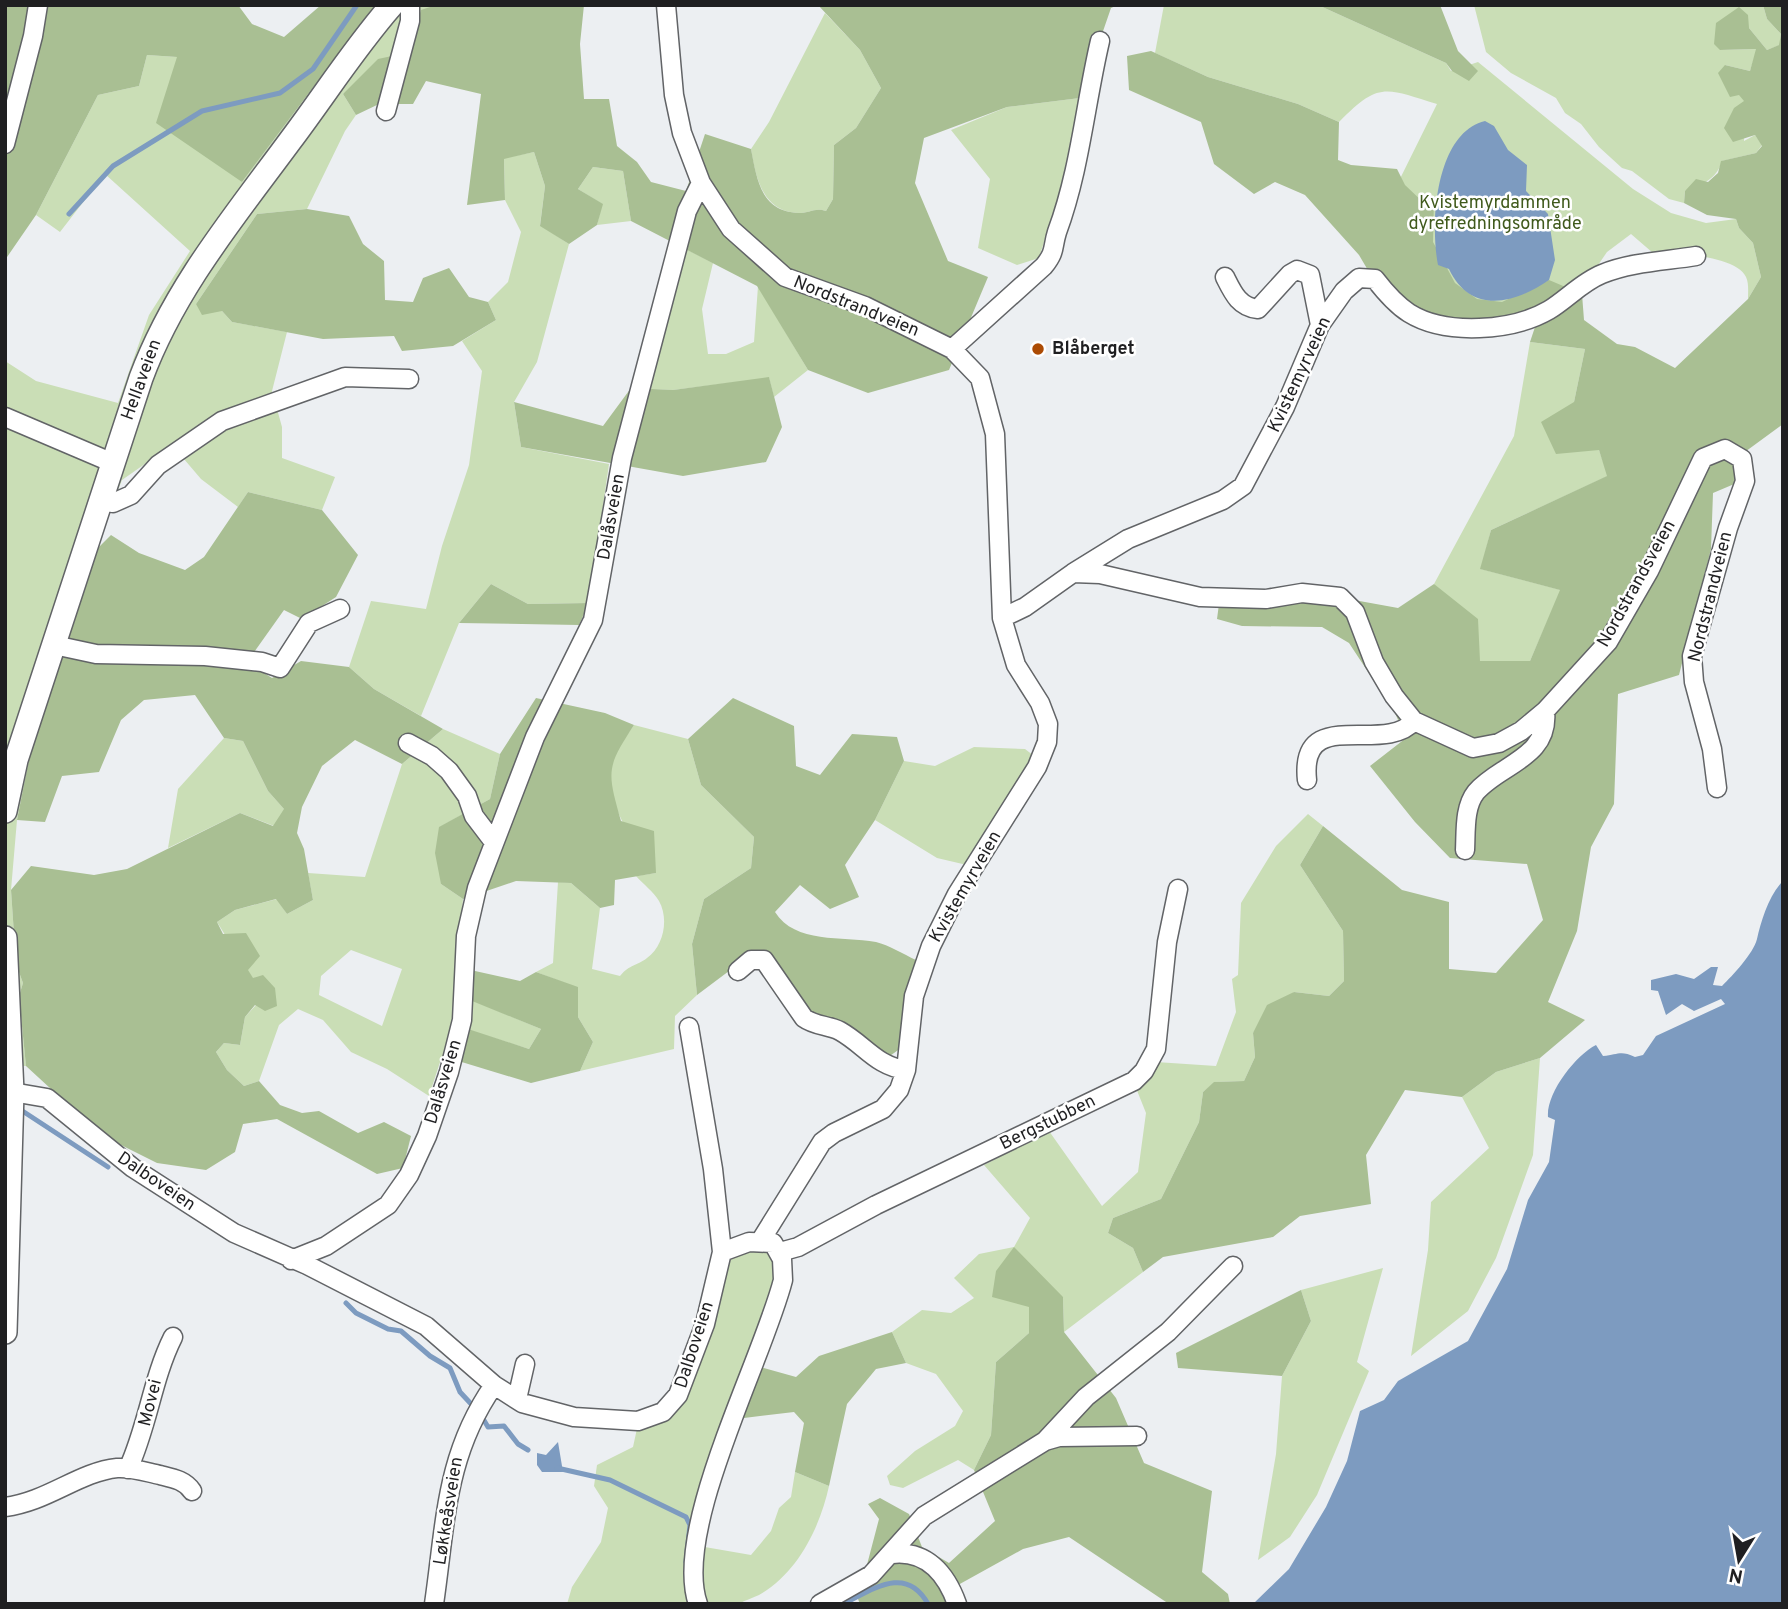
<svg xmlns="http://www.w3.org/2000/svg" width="1788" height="1609" font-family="Overpass,sans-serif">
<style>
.green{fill:#cadeb6;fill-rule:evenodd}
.forest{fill:#a9bf93}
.water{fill:#7d9bc0}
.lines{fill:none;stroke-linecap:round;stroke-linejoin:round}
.stream{stroke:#7d9bc0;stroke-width:5}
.minor-casing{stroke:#626467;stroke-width:21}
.major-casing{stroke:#626467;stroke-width:26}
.minor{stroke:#fff;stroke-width:18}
.major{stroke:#fff;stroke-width:23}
.poi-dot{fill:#ac4b04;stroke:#fff;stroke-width:2.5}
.labels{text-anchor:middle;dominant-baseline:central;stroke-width:5;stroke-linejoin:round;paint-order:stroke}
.park-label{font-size:18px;fill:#405a1c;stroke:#fff}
.street-label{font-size:18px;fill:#1f1f21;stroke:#fff}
.poi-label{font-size:18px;font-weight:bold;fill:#1f1f21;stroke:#fff;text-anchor:start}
</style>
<rect width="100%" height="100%" fill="#eceff2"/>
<path class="green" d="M375 5H436L421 11 406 53 343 94 356 115 345 131 307 209 257 214 196 304 222 311 232 322 287 332 272 391 282 427V458L335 477 322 510 248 492 238 507 201 479 172 445 122 480 94 552 74 623 31 749 17 820 11 890 16 964 23 983 19 996 26 1066 5 1065V361L36 381 118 403 149 315 190 251 105 174 60 232 36 215 98 95 139 86 147 55 177 57 242 182Z
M1164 5H1318L1446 63 1451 71 1478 62 1633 189 1671 213 1706 223 1736 219 1739 228 1753 243 1761 277 1748 299C1748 293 1749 283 1746 277 1737 256 1673 252 1653 253L1631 234 1607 252 1596 268 1567 290 1481 325 1389 201 1437 104C1385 88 1379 81 1339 122L1298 104 1208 77 1155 53Z
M1474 5H1763L1767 19 1781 34 1780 45 1767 50 1749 28 1720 50 1757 49 1750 71 1725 65 1745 102 1744 141 1755 135 1762 145 1756 153 1722 161C1716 180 1703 184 1685 191L1684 203 1669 199 1632 171 1622 168 1599 147 1581 124 1565 113 1556 98 1511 73 1486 52Z
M825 13 860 50 881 88 856 128 834 145 833 199 826 211C815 207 810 213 799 213 763 212 756 179 751 149L769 122Z
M1080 98 1060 191 1039 258 1017 265 978 248 990 179 951 130 1007 107Z
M534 152 545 186 540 225 569 244 537 362 514 402 521 447 609 464 589 603 528 604 491 584 459 623 421 716 374 689 349 667 371 601 426 609 442 546 469 465 482 371 462 341 496 320 488 302 508 282 521 232 505 200 504 158Z
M593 167 623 171 631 221 597 225 602 204 578 189Z
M684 248 713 263 702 309 708 354H726L754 342 758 286 808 370 774 397 769 378 673 390 645 389Z
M1530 342 1585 349 1574 402 1599 450 1608 476 1491 530 1481 569 1561 590 1530 661H1480L1434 584 1514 436Z
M634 725 688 739 701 785 754 837 751 868 704 899 692 944 697 995 675 1016 674 1049 580 1071 593 1042 578 1017V988L536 972 553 963 558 882 571 883 600 908 592 969 620 976C630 964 637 966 647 958 664 946 669 919 659 901 654 892 643 884 636 876L656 873C635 842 598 798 613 757 617 746 627 735 634 725Z
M443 729 500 754 490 799 440 827 441 884 463 899 455 993 541 1029 529 1049 468 1030 442 1056 429 1096 387 1069 351 1052 323 1020 298 1009 279 1025 259 1081 244 1086 227 1070 216 1052 224 1043 240 1045 245 1017 256 1005 252 978 217 922 235 910 277 899 287 914 313 900 308 873 365 877 402 764ZM351 950 402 969 382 1026 319 995 321 976Z
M224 738 243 741 268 791 285 810 274 826 240 813 168 848 178 789Z
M974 747 1025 749 1042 762 984 869 937 858 875 820 904 761 935 766Z
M1308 814 1323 826 1300 865 1343 931 1344 981 1329 996 1294 992 1253 1033 1255 1057 1244 1081 1215 1082 1203 1092 1199 1122 1161 1199 1113 1218 1108 1233 1133 1248 1143 1272 1064 1332 1063 1297 1029 1307V1333L996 1362 991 1435 974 1470 958 1460 903 1488 890 1485 887 1476 915 1451 955 1426 963 1411 936 1374 906 1363 892 1332 922 1310 951 1313 974 1298 954 1278 979 1254 1014 1247 1030 1218 984 1165 1049 1131 1102 1206 1138 1172 1146 1113 1136 1088 1156 1062 1216 1066 1236 1012 1232 979 1238 975 1241 903 1276 846Z
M1540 1058 1533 1155 1496 1258 1468 1311 1411 1356 1428 1250 1431 1202 1489 1148 1462 1097 1496 1072Z
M760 1247 775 1254 778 1275 699 1546 751 1555 771 1531 779 1508 791 1497 795 1472 829 1486C820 1527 798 1573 759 1595 753 1598 745 1600 739 1604H567L572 1587 601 1542 608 1508 594 1486 597 1465 633 1447 638 1424 669 1413 727 1262 736 1254Z
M1383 1268 1357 1362 1369 1371 1317 1495 1290 1537 1258 1560 1276 1454 1282 1376 1311 1321 1301 1290Z"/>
<path class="forest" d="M5 5H238L252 24 284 37 321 5H375L242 182 156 123 177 57 147 55 139 86 98 95 36 215 5 260Z
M436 5H584L580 44 584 99H609L617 146 637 162 651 182 686 191 705 134 751 149C757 180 761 212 799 213 810 213 815 207 826 211L833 199 834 145 856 128 881 88 860 50 818 5H1118L1111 8 1080 98 1007 107 924 138 915 183 948 261 988 277 949 370 868 393 808 370 757 286 631 221 623 171 593 167 578 189 603 204 597 225 569 244 540 226 545 186 534 152 504 159 505 200 467 205 481 94 426 81 413 104H379L356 115 343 94 378 59 406 53 421 10Z
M1318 5H1440L1458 51 1478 71 1469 81 1452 71 1446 63Z
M1763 5H1783V424L1738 457 1739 482 1713 493 1711 549 1679 675 1618 694 1614 804 1591 847 1577 931 1548 1002 1585 1020 1540 1058 1496 1072 1462 1097 1405 1090 1366 1155 1371 1204 1300 1216 1273 1237 1163 1257 1143 1272 1133 1248 1108 1233 1113 1218 1161 1199 1199 1122 1203 1092 1214 1082 1244 1081 1255 1057 1253 1033 1267 1005 1294 992 1329 996 1344 981 1343 931 1300 865 1323 826 1402 890 1449 902V969L1496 973 1543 920 1527 864 1450 858 1415 822 1370 766 1406 738 1395 713 1349 643 1322 627 1242 626 1217 619 1219 604 1299 590 1398 608 1434 584 1478 619 1480 661H1530L1560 590 1480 569 1491 530 1607 476 1599 450 1556 454 1541 422 1574 402 1585 349 1530 342 1537 321 1481 323 1426 316 1369 272 1359 255 1305 195 1275 182 1254 194 1214 164 1201 122 1129 90 1127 56 1151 51 1208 77 1298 104 1339 122 1338 160 1351 165 1397 169 1405 185 1425 204 1434 199 1433 242 1455 283 1477 299 1502 302 1549 280 1582 294 1584 320 1617 344 1635 347 1675 368 1748 299 1761 277 1753 243 1739 228 1736 219 1707 215 1684 203 1685 191 1696 179 1708 182 1718 173 1721 161 1756 153 1762 146 1755 135 1733 142 1724 128 1734 108 1744 101 1739 95 1730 97 1718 73 1725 65 1750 71 1756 49 1720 50 1714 44 1716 23 1739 7 1748 15 1749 28 1767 50 1779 45 1781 34 1767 19Z
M307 209 349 216 363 244 384 261 385 300 413 302 423 278 449 268 469 297 488 302 496 320 453 346 402 351 394 336 323 339 232 322 222 311 202 315 196 304 257 214Z
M769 377 782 427 766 462 683 476 521 447 514 402 603 426 631 388 673 390Z
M248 492 322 510 358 555 336 597 302 619 284 610 252 655 253 666 272 678 301 661 349 667 374 689 443 729 402 764 355 740 322 766 302 807 297 833 304 849 313 900 287 914 276 899 235 910 217 922 223 934 246 933 260 956 248 970 253 978 263 975 275 988 277 1006 265 1011 255 1005 245 1017 240 1045 224 1043 216 1052 227 1070 244 1086 259 1081 280 1105 302 1113 319 1111 358 1133 384 1122 411 1136 403 1168 377 1174 277 1119 243 1124 235 1152 206 1170 157 1163 101 1135 26 1066 19 996 23 983 16 964 11 890 31 866 94 875 127 869 240 813 273 826 284 809 268 791 243 741 224 738 195 695 144 700 121 720 99 772 62 776 45 822 17 820 31 749 74 623 94 552 111 535 139 553 185 570 204 557Z
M491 584 528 604 589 603 579 625 459 623Z
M536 698 605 713 634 725C606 768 607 771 621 821L654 831 656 873 615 880 614 905 600 908 571 883 516 881 463 899 441 884 435 853 439 827 490 799 500 754Z
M733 698 794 726 796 766 820 775 852 734 897 737 904 761 875 820 845 865 859 897 830 909 800 885 775 912C795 944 842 936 876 942 889 945 903 954 916 960L901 1048 887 1058 807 1012 775 959 757 950 697 995 692 944 704 899 751 868 754 837 701 785 688 739Z
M457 967 520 981 536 972 578 987V1017L593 1042 580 1071 531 1083 442 1056 468 1029 529 1049 541 1029 455 994Z
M1014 1247 1063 1297 1064 1332 1116 1398 1144 1463 1212 1491 1202 1572 1228 1594 1230 1604H1169L1069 1537 1023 1549 958 1585 967 1604H860L858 1599 879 1519 868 1504 880 1498 909 1514 922 1547 949 1563 995 1521 974 1470 991 1435 996 1362 1029 1333V1307L992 1297 996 1271Z
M1301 1290 1311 1321 1282 1376 1178 1368 1176 1353Z
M892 1332 906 1363 876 1369 847 1404 829 1486 795 1472 804 1423 794 1412 736 1419 757 1366 796 1377 819 1356Z"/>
<path class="water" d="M1485 121 1494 126 1508 150 1527 165 1526 191 1548 214 1555 260 1549 280C1514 304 1471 315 1449 269L1438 265C1430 225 1435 133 1485 121Z
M1783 881V1604H1253L1289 1569 1326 1507 1347 1461 1360 1411 1384 1400 1398 1381 1468 1341 1507 1269 1528 1200 1549 1162 1555 1120 1548 1117C1546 1093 1576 1055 1596 1045L1603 1056C1618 1055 1620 1050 1635 1057L1643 1055 1656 1036 1725 1004 1721 999 1694 1011 1682 1004 1666 1015 1658 991 1651 990V980L1676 974 1694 979 1711 967H1718L1713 985 1722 986C1733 975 1753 954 1757 939 1761 921 1769 895 1783 881Z
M558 1442 563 1472H542L537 1465V1453L546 1455Z"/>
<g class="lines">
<path class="stream" d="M69 214 113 166 202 111 280 93 313 69 357 5
M24 1112 108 1167
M346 1303 356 1313 388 1329 401 1331 430 1356 450 1368 460 1392 473 1406
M482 1417 488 1427 504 1426 518 1444 528 1450
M557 1468 610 1480 686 1517 690 1525 686 1562
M843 1604C872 1590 906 1564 928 1604"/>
<defs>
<path id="minor" d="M666 5 674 95 682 133 701 183 731 229 785 277 865 306 952 349 980 378 995 434 1002 618 1016 665 1040 703 1048 724 1047 742 1037 767 957 894 931 946 914 996 906 1070 899 1090 883 1109 834 1133 822 1142 761 1240
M386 111 410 21V5
M5 144 33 36 38 5
M1225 277C1233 293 1239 307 1258 309L1290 274 1297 270 1310 275 1320 325
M952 349 1044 266C1056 251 1052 248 1057 232 1080 170 1085 105 1100 41
M5 417 113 463
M101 501 113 503 131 495 158 465 222 421 345 377 409 379
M1073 573 1128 539 1223 500 1243 486 1285 407 1320 325 1344 291 1359 278 1375 279C1385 292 1395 304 1409 313 1446 336 1513 331 1549 310 1567 299 1582 282 1602 274 1631 262 1666 261 1696 256
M1002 618 1025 607 1073 573 1100 574 1200 597 1266 599 1302 593 1340 597 1355 612 1374 662 1394 696 1414 721 1473 748 1499 743 1521 731 1545 711 1608 642 1649 571 1703 458 1725 449 1742 459 1745 481 1728 528 1692 656 1694 682 1712 749 1717 788
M54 645 96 654 205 656 262 662 280 668 309 623 340 609
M408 743 432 756 449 771 467 796 474 816 493 841
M1307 780C1299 704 1384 756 1414 721
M1465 850C1466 831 1464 807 1476 792 1500 764 1550 758 1545 711
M738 971 751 960H764L804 1018C815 1026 828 1025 840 1031 865 1045 876 1066 906 1070
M12 1092 47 1098 133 1168 234 1233 307 1265 426 1326 494 1385 522 1403 574 1417 638 1421 663 1412 678 1395 705 1324 722 1252 713 1169 689 1027
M780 1252 798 1247 876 1205 1134 1081 1144 1071 1156 1049 1167 942 1178 889
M291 1260 326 1246 388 1205 409 1175 427 1136 449 1072 462 1020 466 936 477 888 535 737 593 620 622 458 687 211 701 183
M517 1399 525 1364
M1045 1441 1059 1437 1137 1436
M128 1469C148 1426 152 1379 173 1337
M5 1507C47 1502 79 1472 117 1468 131 1467 146 1472 160 1475 172 1478 185 1480 192 1491
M892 1554C926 1550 946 1573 957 1604
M434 1604C446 1522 445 1455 494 1385
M698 1604C672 1530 763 1359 783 1280L782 1259 773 1243 749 1242 722 1252
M820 1604 871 1575 924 1516 1045 1441 1086 1397 1168 1332 1233 1266"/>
<path id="major" d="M5 811 16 760 141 378C174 289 234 217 290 141 324 96 355 47 392 5
M5 938 12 1092 5 1332"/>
</defs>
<use href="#minor" class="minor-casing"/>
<use href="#major" class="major-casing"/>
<use href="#minor" class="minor"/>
<use href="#major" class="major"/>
</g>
<circle class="poi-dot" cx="1038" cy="349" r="7"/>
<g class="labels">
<g class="park-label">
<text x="1495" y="203">Kvistemyrdammen<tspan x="1495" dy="21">dyrefredningsområde</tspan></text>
</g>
<g class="street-label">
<text transform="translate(856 307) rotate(22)">Nordstrandveien</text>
<text transform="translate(1300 375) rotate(-65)">Kvistemyrveien</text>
<text transform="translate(142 380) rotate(-70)">Hellaveien</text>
<text transform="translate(612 517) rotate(-80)">Dalåsveien</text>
<text transform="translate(1637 584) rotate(-61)">Nordstrandsveien</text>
<text transform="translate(1711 597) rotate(-76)">Nordstrandveien</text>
<text transform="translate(966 887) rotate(-60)">Kvistemyrveien</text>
<text transform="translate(444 1082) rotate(-73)">Dalåsveien</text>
<text transform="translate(1048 1123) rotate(-26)">Bergstubben</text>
<text transform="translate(156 1182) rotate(34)">Dalboveien</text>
<text transform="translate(695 1345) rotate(-72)">Dalboveien</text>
<text transform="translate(151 1403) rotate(-76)">Movei</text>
<text transform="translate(449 1511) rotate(-81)">Løkkeåsveien</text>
</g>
<g class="poi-label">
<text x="1052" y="349">Blåberget</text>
</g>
</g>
<rect width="1788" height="1609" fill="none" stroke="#1f1f21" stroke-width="14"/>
<g transform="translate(1739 1560) rotate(191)" stroke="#ffffff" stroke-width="5" paint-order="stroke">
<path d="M0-5L12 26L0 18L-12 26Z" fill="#1f1f21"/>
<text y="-10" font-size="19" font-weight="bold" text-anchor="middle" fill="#1f1f21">N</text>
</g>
</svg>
